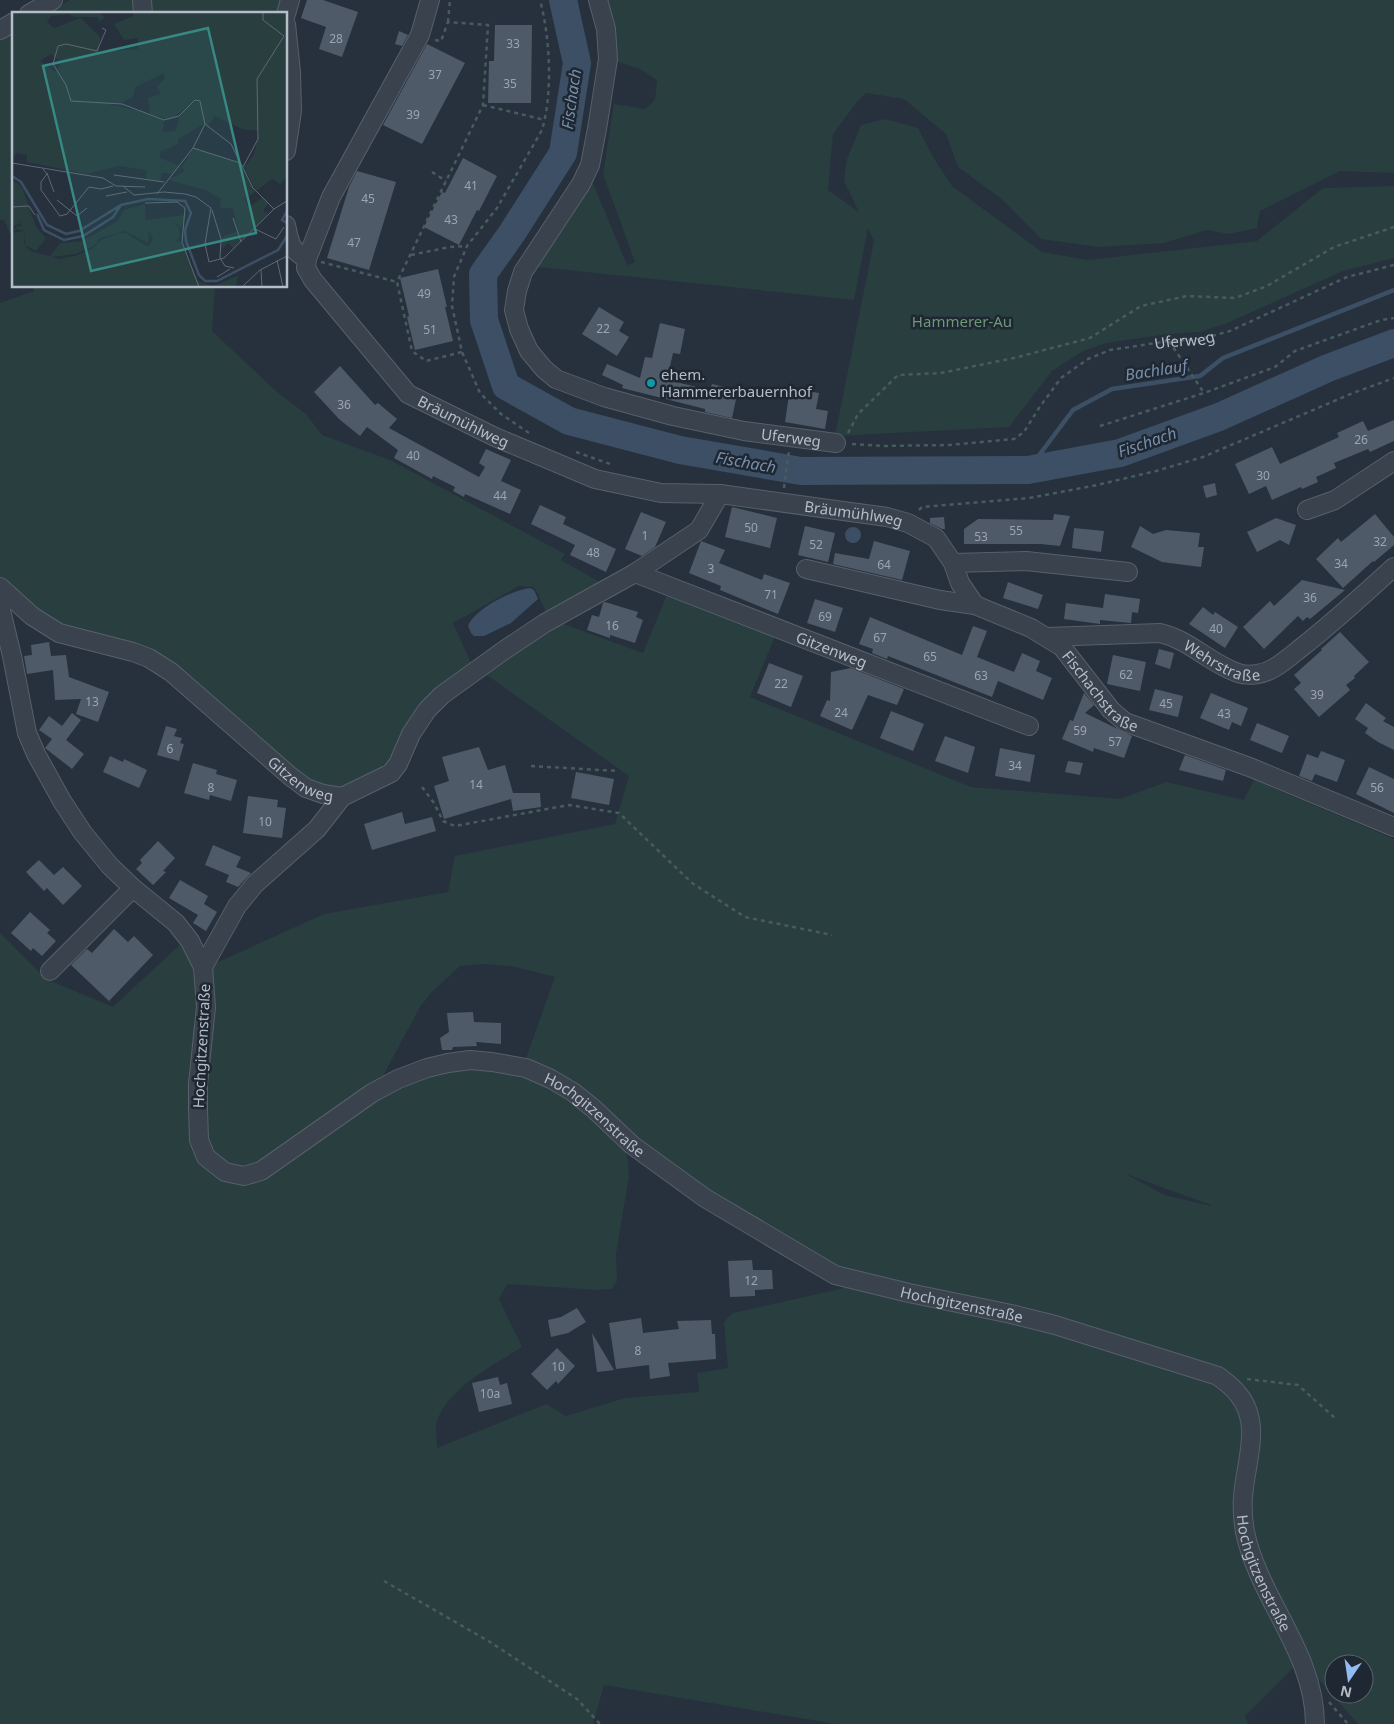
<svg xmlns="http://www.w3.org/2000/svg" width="1394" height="1724" font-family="'Noto Sans',sans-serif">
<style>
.green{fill:#293e3f;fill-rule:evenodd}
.water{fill:#3c4f65}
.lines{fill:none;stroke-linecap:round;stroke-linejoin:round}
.stream{stroke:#3c4f65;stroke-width:4.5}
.river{stroke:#3c4f65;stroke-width:28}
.building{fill:#4f5a68}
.minor-casing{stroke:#57606b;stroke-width:20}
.path{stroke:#485b5d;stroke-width:2.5;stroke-dasharray:4 4;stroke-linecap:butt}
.minor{stroke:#39424d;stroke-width:18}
.culture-dot{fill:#0f9aa8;stroke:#1e2732;stroke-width:2}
.labels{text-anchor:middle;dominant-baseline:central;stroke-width:5;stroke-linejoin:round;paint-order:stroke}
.number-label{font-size:12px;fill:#9ca4b0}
.park-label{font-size:15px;fill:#6e9876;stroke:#1e2732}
.street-label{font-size:15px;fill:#b5bdc8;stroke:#1e2732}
.poi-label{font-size:15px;fill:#b5bdc8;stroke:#1e2732;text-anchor:start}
.water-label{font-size:16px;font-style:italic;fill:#788faa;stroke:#1e2732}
.inset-river{fill:none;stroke:#3c4f65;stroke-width:2.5}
.inset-road{fill:none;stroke:#5f6975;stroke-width:1}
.view{fill:#388884;fill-opacity:0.15;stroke:#388884;stroke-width:2.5}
.inset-edge{fill:none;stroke:#b5bdc8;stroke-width:2.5}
</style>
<rect width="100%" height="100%" fill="#26313d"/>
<path class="green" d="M70 0H284L282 14H46Z
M605 0H1394V173L1340 171 1260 211 1257 228 1229 234 1207 230 1164 243 1099 247 1041 239 1003 200 958 167 946 134 904 99 866 93 857 102 833 134 828 190 859 212 844 181 847 159 861 125 885 119 918 128 933 157 952 186 1042 252 1088 260 1257 241 1323 188 1394 186V258L1343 271 1225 324 1200 332 1168 334 1106 343 1083 351 1052 371 1009 427 835 436 874 241 868 228 854 300 529 266 590 176 627 265 635 262 603 174 614 104 645 109 655 100 657 80 640 69 616 61Z
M14 33V242L4 220H0V41Z
M32 286H215L212 331 277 392 306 414 322 435 390 460 565 554 561 560 603 584 548 617 537 592 533 587 519 586 453 623 471 663 428 697 411 718 397 753 385 770 347 789 318 790 166 662 67 632 0 580V303L34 291Z
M669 590 776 634 750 697 971 787 1120 799 1166 782 1244 800 1254 780 1394 839V1724H1358L1307 1666 1249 1534 1254 1439 1229 1381 860 1279 707 1196 524 1064 555 977 511 966 484 964 460 966 432 992 420 1007 377 1087 265 1162C259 1164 251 1168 245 1168 224 1169 212 1153 204 1136L210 969 214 964 324 914 448 892 455 856 615 824 629 776 481 671 558 622 643 653ZM1126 1174 1211 1205V1206L1164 1195ZM1334 1664H1364V1694H1334Z
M0 933 46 979 113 1007 185 940 202 983 196 1139 241 1178 382 1091 453 1065 530 1074 589 1111 625 1149 628 1162 629 1176 616 1254 617 1281 612 1289 597 1290 507 1284 499 1299 522 1347C493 1366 449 1387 437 1421 435 1429 437 1440 437 1448L546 1404 566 1416 625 1398 699 1392 697 1373 728 1368 724 1323 729 1316 733 1313 849 1287 1011 1317 1220 1383 1247 1421 1239 1510 1299 1662 1245 1716 1248 1724H836L604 1685 593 1724H0Z"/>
<path class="water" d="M845 535a8 8 0 1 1 16 0a8 8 0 1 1-16 0Z
M530 588 534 590 538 599 511 623 484 636H474L471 633 468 626C475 609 512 590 530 588Z"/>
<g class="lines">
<path class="stream" d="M1028 470 1073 410 1112 389 1200 376 1223 358 1394 290"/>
<path class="river" d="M563 0 577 63 563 153 512 233 483 274 484 320 506 386 569 421 680 450 801 471 1028 470 1120 453 1219 417 1328 368 1394 343"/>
</g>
<path class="building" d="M307 0H323L358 12 342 57 319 49 326 27 301 18Z
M495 25H532L531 103H488L489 61H494Z
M399 31 408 35 402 46 395 44Z
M427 44 465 63 422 144 383 125Z
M463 158 497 176 479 211 477 210 459 245 424 227 442 192 445 193Z
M357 171 396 182 369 270 327 258 349 187Z
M438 269 447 307H445L453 341 415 350 407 317 409 316 400 278Z
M599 307 624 322 619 331 629 337 617 356 582 334Z
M660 323 685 329 680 354 673 353 667 380 710 390 712 384 738 390 732 418 705 412V409L622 388 623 385 602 375 607 364 640 378 645 357 652 358Z
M340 366 375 405 378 403 397 419 389 428 479 477 485 467 479 463 486 449 511 460 501 481 521 490 510 514 465 494 464 497 453 491 455 487 433 476 432 479 394 458 398 450 367 427 360 436 339 419 314 392Z
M790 388 819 393 816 409 828 411 825 429 785 422Z
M1394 420V441L1370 452 1368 449 1334 463 1336 468 1316 477 1318 482 1302 489 1301 487 1272 500 1266 486 1249 494 1235 464 1272 447 1280 464 1339 437 1337 433 1363 421 1368 431Z
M1215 483 1217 495 1206 498 1203 486Z
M540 505 566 517 563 524 616 549 606 572 570 555 575 545 531 524Z
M732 507 777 518 770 548 725 537Z
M641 512 666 522 655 547 642 556 625 549Z
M1054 514 1070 516 1060 546 1041 544H964V529L978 519 1053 520Z
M1375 514 1394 537V545L1374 562 1373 561 1343 588 1316 559 1338 538 1341 542Z
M944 517 945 529H942L930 523V518Z
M1276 518 1296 525 1289 545 1280 540 1257 552 1247 532Z
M805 526 835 533 828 562 798 555Z
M1140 526 1153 534 1166 530 1200 533 1198 547H1204L1201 567 1162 562 1131 547Z
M1074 528 1104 531 1101 552 1072 548Z
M701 541 725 550 719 563 762 580 764 574 790 583 778 614 720 590 721 586 689 573Z
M874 541 910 551 902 580 833 564 835 553 869 559Z
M1302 580 1345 590 1310 619 1307 617 1303 621 1298 616 1264 649 1243 627 1270 601 1274 606Z
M1008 582 1043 595 1038 609 1003 598Z
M1105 594 1140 599 1138 613 1132 612 1131 623 1100 620V624L1064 619 1066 603 1103 608Z
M815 599 843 608 835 632 807 623Z
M605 602 638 612 636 617 643 620 635 643 610 635V638L587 630 592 615 599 617 603 603Z
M1203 607 1213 615 1215 612 1238 627 1225 648 1189 624Z
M870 617 962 655 973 626 987 631 977 657 1014 672 1022 653 1040 661 1036 671 1052 678 1043 700 998 681 992 697 888 656 887 659 872 653 873 649 859 644Z
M1340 632 1369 662 1354 676 1355 678 1346 685 1350 690 1319 717 1294 689 1301 683 1294 675 1322 650 1321 649Z
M49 642 51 656 66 655 69 677 109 692 98 722 76 714 81 699 55 700 53 670 27 674 24 656 32 655 31 645Z
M1159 649 1174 653 1170 669 1155 664Z
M1113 655 1146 662 1140 691 1107 684Z
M769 663 803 676 791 707 757 693Z
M851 668 904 689 897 705 868 695 852 730 820 716 827 700 830 701 831 672Z
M1155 689 1183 696 1178 717 1149 710Z
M1084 693 1094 705 1085 713 1132 736 1124 758 1094 748 1093 752 1062 739 1070 720 1073 721Z
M1211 693 1248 708 1241 726 1232 722 1229 730 1200 718Z
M1366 703 1386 718 1383 721 1394 727V750L1378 742 1365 733 1368 728 1355 719Z
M891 711 924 724 913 751 880 738Z
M72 713 81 720 66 740 84 754 72 769 45 748 52 739 39 730 49 716 62 726Z
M1257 723 1289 736 1282 753 1250 740Z
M166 726 177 729 174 736 182 738 180 743 184 744 179 761 157 755Z
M945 736 975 747 968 773 935 761Z
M479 747 488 770 505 765 513 793H540L541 807 513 811 511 799 444 819 434 786 449 781 442 757Z
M1000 748 1035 755 1030 782 995 776Z
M1321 751 1345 760 1337 782 1315 774 1312 781 1299 776 1307 754 1318 758Z
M1185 755 1226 770 1223 781 1179 770Z
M110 756 123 762 124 759 147 770 139 788 103 772Z
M1068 761 1083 763 1080 775 1065 772Z
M193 763 217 770 216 774 237 780 231 801 210 795 209 800 184 793Z
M1369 767 1394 779V813L1356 794Z
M576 772 614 779 609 805 571 798Z
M248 796 278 800 277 807 286 808 282 838 243 833Z
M402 812 405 824 432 817 436 831 372 850 364 824Z
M158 841 175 858 163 871 166 872 153 885 136 869 142 863 140 860Z
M213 845 241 857 236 867 251 873 238 887 226 882 229 875 205 865Z
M39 860 54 875 63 867 82 886 63 905 47 888 44 891 26 872Z
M180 880 208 896 204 904 217 912 206 931 193 923 198 915 169 898Z
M30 912 50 930 47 933 56 941 42 956 33 948 31 951 11 933Z
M114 929 128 942 134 936 153 955 109 1001 71 965 87 949 92 953Z
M473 1012 474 1022 501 1023V1044L476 1042 477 1046 453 1047 452 1050H442L440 1038 449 1032 447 1013Z
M752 1260 753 1270H772L773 1289 755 1290V1296L730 1297 728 1261Z
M577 1308 586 1322 568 1333 551 1337 548 1320 561 1317Z
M641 1318 643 1333 679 1329 677 1321 711 1320 712 1334H715L716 1359 668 1363 670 1376 650 1379 649 1365 616 1369 609 1323Z
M592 1333 614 1370 597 1372Z
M557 1348 575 1366 558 1384 556 1381 547 1390 531 1374Z
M498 1377 500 1385 507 1383 512 1404 479 1412 472 1383Z"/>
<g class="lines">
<defs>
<g id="minor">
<path d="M142 0 143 14"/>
<path id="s2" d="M430 0 420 35 331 197 307 259 306 268 313 280 408 394 495 437 595 479 661 493 720 494 887 517 908 523 936 538 953 563 960 583 975 605"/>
<path id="s3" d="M598 0 606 29 608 59 597 129 590 165 581 184 523 272 517 291 514 310 519 329 529 351 544 369 556 379 604 397 673 416 744 431 836 443"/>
<path d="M29 14 53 0"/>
<path d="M286 14 290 0"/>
<path d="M286 24 291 72 292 111 286 151"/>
<path d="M0 30 14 22"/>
<path d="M286 225C290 243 290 250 307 259"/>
<path d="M1307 510 1335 500 1394 461"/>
<path d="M953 563 1026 561 1128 572"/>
<path id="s4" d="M806 569 940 600 975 605 1031 628 1062 647 1111 710 1125 722 1252 768 1394 827"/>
<path id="s5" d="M635 573 1029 726"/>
<path id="s6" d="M0 587 32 616 59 633 133 652 149 658 171 672 290 776 306 788 323 794 342 797 391 773 398 764 411 734 427 710 442 695 503 651 545 623 635 573 699 530 720 494"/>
<path id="s7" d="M0 606 12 656 27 733 36 754 62 801 83 833 110 866 133 888 176 923 190 941 203 967 206 1007 198 1084V1108L199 1140 206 1157 225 1172 244 1176 261 1171 372 1093 398 1079 427 1068 448 1063 470 1060 492 1062 526 1068 551 1079 573 1092 594 1109 632 1145 705 1198 835 1275 909 1293 1011 1314 1055 1325 1218 1376C1226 1382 1233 1387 1238 1394 1263 1424 1245 1463 1243 1497 1242 1509 1243 1520 1245 1532 1259 1599 1315 1653 1315 1724"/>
<path id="s8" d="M1047 637 1160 633C1190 640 1209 663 1238 673 1249 677 1264 674 1274 668 1284 662 1293 654 1302 647 1334 622 1364 594 1394 567"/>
<path d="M203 967 237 906 255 884 317 829 342 797"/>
<path d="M50 971 133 888"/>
</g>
</defs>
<use href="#minor" class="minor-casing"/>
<g class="path">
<path d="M448 22 450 0"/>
<path d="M435 40 441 41 448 22 488 25 483 105 397 282 412 351 426 361 462 352"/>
<path d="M483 105 545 120"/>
<path d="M432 172 446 181"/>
<path d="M411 255 450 247 467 246"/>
<path d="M321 262 397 282"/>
<path d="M1169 341 1204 393"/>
<path d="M1100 426 1204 393 1275 367 1295 351 1381 320 1394 318"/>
<path d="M529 433 501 414 480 393 462 352 452 306 454 277 467 246 497 208 542 130C553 93 550 37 540 0"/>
<path d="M848 433 858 414 898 375 941 373 1014 358 1090 338 1141 306 1187 296 1235 298 1267 286 1334 247 1394 227"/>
<path id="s1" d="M852 444 882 446 949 445 1014 439 1024 432 1039 408 1061 378 1088 359 1110 350 1169 341 1201 339 1230 331 1347 277 1394 265"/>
<path d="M576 452 613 465"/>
<path d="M784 488 789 451"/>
<path d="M919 510 922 507 1029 498 1097 485 1156 471 1203 457 1353 393 1394 378"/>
<path d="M531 766 618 771"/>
<path d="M422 787 434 803 443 821 455 826 569 805 619 813 692 883 745 917 832 935"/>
<path d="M1247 1379 1298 1385 1335 1418"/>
<path d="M384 1581 490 1642 577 1699 600 1724"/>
<path d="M1329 1702 1348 1724"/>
</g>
<use href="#minor" class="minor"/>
</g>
<circle class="culture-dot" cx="651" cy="383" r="5"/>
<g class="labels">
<g class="number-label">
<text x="336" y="38">28</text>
<text x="513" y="43">33</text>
<text x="435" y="74">37</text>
<text x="510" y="83">35</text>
<text x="413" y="114">39</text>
<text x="471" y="185">41</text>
<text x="368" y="198">45</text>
<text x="451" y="219">43</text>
<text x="354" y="242">47</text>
<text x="424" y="293">49</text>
<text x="603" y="328">22</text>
<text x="430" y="329">51</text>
<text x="344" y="404">36</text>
<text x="1361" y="439">26</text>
<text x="413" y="455">40</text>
<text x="1263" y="475">30</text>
<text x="500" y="495">44</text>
<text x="751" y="527">50</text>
<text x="1016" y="530">55</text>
<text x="645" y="535">1</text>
<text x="981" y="536">53</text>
<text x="1380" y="541">32</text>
<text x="816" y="544">52</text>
<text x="593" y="552">48</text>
<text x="1341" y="563">34</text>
<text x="884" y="564">64</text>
<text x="711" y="568">3</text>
<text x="771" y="594">71</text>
<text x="1310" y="597">36</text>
<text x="825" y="616">69</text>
<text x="612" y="625">16</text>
<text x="1216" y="628">40</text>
<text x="880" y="637">67</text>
<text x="930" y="656">65</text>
<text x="1126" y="674">62</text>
<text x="981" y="675">63</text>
<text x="781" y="683">22</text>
<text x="1317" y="694">39</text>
<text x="92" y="701">13</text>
<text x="1166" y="703">45</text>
<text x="841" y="712">24</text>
<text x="1224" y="713">43</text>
<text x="1080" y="730">59</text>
<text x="1115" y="741">57</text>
<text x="170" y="748">6</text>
<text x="1015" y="765">34</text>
<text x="476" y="784">14</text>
<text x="211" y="787">8</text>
<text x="1377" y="787">56</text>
<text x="265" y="821">10</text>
<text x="751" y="1280">12</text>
<text x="638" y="1350">8</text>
<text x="558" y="1366">10</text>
<text x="490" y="1393">10a</text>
</g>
<g class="park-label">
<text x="962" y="321">Hammerer-Au</text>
</g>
<g class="street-label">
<text stroke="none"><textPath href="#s1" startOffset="372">Uferweg</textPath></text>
<text stroke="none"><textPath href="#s2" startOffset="521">Bräumühlweg</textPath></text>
<text stroke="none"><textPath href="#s3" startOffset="659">Uferweg</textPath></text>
<text stroke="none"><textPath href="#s2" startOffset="926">Bräumühlweg</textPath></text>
<text stroke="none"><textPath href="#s5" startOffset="211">Gitzenweg</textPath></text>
<text stroke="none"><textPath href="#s8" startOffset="182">Wehrstraße</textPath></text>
<text stroke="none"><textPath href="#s4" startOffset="329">Fischachstraße</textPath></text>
<text stroke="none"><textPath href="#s6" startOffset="364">Gitzenweg</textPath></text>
<text transform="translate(201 1046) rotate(-87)">Hochgitzenstraße</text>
<text stroke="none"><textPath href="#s7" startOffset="1060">Hochgitzenstraße</textPath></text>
<text stroke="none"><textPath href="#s7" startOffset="1480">Hochgitzenstraße</textPath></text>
<text stroke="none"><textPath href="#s7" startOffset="1960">Hochgitzenstraße</textPath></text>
</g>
<g class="poi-label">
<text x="661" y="374">ehem.<tspan x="661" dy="17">Hammererbauernhof</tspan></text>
</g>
<g class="water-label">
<text transform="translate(571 99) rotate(-82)">Fischach</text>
<text transform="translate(1156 370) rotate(-9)">Bachlauf</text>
<text transform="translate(1147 442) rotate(-19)">Fischach</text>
<text transform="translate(746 462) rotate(10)">Fischach</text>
</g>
</g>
<g transform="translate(12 12)">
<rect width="275" height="275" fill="#26313d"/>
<path d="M0 0H87L93 5 88 10 85 5H63L56 2 39 4 35 10 42 16 69 6 88 25 87 40 126 37V26L112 28 102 12 121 4V0H275V165L268 172 260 167 244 179 232 155 242 143 247 119 230 117 203 104 196 114 192 112 166 127V132L148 140V146L168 154 161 162 150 161 148 169 134 167 135 158 107 154 74 162 15 150V143L5 141 0 146ZM39 42 49 51 44 60 28 49ZM152 61 153 66 145 75 149 82 136 86 138 102 158 108 184 88 189 91 184 89 169 102 163 119 151 120 152 109 132 100 96 92H107L121 85 123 75ZM182 136 228 152 243 180 232 187 237 195 251 185 257 191 251 198 256 202 221 236 216 231 209 238 210 225 226 219 221 196H208L209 187 194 178 156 168 173 159 170 155ZM1 168 10 175 24 215 34 226 24 239 13 233 12 220V232L18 239 38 244 48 231 70 229 106 209 112 198 133 192 134 217V208L174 203 169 216 161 207 167 216 168 225 164 229 169 230 186 269 201 274 227 263 223 275H0V221L12 219 5 217 0 220 5 214H11L8 211 0 215ZM113 219 136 231 137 219 141 227 138 233 134 234 114 221H107L89 228 80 237 63 244 47 247 40 245 64 242 82 234 88 226Z" fill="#293e3f" fill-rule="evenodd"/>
<path class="inset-river" d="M0 164 9 170 35 213 54 222 67 219 109 193 136 187 173 189 179 201 173 218 174 229 187 263 193 269H205L266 238 275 224M275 199 270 208 275 211M25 202 32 218 52 228 71 224 101 205 109 193"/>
<path class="inset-road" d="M90 16 94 18 85 39 54 32 46 34 41 52 54 73 59 89 110 92 152 108 167 104 183 88 188 89 193 112 219 132 241 176 262 197M181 136 193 112M0 151 91 166 104 174 133 175M231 155 246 127 245 67 272 24 251 8V0M31 157 35 162 29 170V178L48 204 55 202 77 175 89 177 101 174M35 161 42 180M102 163 152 170M112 175 122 183 152 180 173 182 184 185 199 196 193 232 197 250 212 246 262 197 275 189M145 182 181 136 228 151M94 184 115 180M45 188 65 204 75 196M133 191 165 190 173 196 170 230 187 275M0 195 17 194 23 203M200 198 209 227 208 246 213 254 222 256M221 206 229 230M243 217 264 227 272 215M265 248 271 275M249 258 250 275M205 265 218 257M230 275 248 258 275 244"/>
<path class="view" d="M196 16 244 221 79 259 31 54Z"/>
<rect width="275" height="275" class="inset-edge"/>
</g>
<g transform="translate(1349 1679) rotate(193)"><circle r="24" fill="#1e2732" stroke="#5a636e"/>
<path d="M0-4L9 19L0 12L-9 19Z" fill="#91bbf2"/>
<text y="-8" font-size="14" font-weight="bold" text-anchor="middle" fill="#b5bdc8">N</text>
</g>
</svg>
